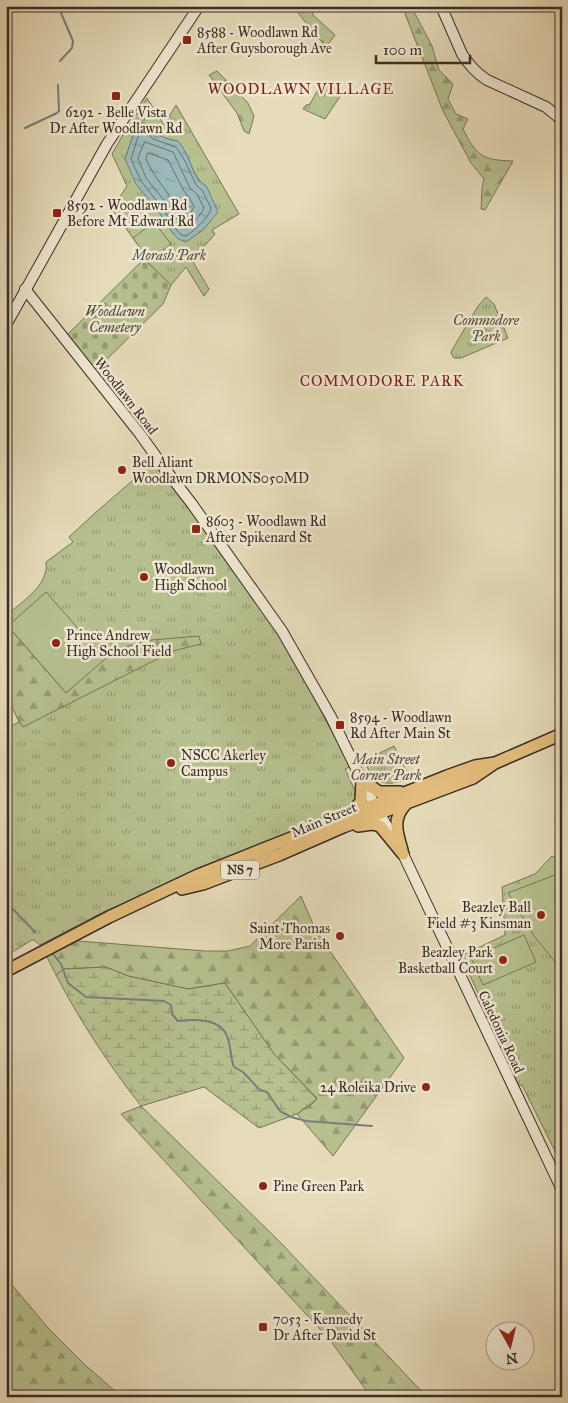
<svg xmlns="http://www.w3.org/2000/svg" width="568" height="1403" font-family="'IM FELL Great Primer',serif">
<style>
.grass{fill:url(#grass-tufts);stroke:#78765b;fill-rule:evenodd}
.forest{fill:url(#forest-firs);stroke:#78765b}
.wetland{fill:url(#wetland-marsh);stroke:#78765b}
.cemetery{fill:url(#cemetery-stones);stroke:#78765b}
.garden{fill:#b7c08f;stroke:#78765b}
.water{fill:url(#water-ripples);stroke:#74817f}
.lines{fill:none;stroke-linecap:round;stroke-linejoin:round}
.shore{stroke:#6a7270;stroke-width:1}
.stream{stroke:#74817f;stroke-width:2}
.secondary-casing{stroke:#3a2c27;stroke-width:12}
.primary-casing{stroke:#3a2c27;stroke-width:14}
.secondary{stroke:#efe8d2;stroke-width:10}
.primary{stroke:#e4be7d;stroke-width:11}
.poi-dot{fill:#8f2418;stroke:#efe8d2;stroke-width:2}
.labels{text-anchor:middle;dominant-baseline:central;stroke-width:5;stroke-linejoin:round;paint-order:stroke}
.shield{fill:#efe8d2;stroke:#70645a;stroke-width:1}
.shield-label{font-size:12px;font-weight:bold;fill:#3a2c27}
.poi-label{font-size:14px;fill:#3a2c27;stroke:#efe8d2;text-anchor:start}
.park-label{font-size:14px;font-style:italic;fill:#534a3c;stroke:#efe8d2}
.street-label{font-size:14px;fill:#3a2c27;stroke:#efe8d2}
.neighbourhood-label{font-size:15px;letter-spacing:1px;fill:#7a1f14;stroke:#efe8d2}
</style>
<defs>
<pattern id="grass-tufts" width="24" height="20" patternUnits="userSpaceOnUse" patternTransform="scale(1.25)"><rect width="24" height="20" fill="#b7c08f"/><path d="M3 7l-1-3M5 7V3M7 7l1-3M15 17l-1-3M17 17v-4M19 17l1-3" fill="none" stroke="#969c75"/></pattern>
<pattern id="forest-firs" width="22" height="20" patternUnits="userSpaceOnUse" patternTransform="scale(1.25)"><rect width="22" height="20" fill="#b7c08f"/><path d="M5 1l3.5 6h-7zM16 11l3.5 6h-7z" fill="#969c75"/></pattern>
<pattern id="wetland-marsh" width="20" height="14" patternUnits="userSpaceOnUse" patternTransform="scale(1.25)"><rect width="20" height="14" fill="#b7c08f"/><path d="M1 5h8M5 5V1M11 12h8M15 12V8" fill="none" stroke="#969c75"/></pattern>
<pattern id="cemetery-stones" width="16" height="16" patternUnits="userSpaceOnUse" patternTransform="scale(1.25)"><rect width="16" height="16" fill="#b7c08f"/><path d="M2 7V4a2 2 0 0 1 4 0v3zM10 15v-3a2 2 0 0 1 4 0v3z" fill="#969c75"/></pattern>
<pattern id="water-ripples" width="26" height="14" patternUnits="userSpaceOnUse" patternTransform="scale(1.25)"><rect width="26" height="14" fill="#9bb9ba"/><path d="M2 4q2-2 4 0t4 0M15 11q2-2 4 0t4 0" fill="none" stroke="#7f9797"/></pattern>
</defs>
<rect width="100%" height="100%" fill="#e7dcba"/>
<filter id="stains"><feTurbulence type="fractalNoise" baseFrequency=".004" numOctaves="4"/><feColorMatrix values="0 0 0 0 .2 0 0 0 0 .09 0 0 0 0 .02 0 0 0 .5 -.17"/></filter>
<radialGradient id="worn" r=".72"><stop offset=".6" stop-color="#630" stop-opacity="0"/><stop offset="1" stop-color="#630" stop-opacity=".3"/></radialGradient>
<path class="grass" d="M321 84C330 84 336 87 341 95L325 119 303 109 306 105 310 104Z
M147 98 164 125 176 105 239 214 212 230 215 234 192 260 209 289 204 296 186 267 171 285 144 259 143 252 112 209 127 186 112 154 124 133ZM149 128C157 137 166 139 178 141 189 155 191 170 200 181 201 183 204 184 206 186 208 190 216 208 217 212L203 230 186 242 172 232 125 159 134 132Z
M486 297 494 304 508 338 461 358H454L451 353 452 350 478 306Z
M154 462 189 509 275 618 326 721 352 766 345 769 362 806 105 911 40 945 34 940H32L6 956V729L19 722 6 689V616C22 601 49 586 46 562L73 542 69 537 95 513Z
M394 746 410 778C385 788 375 784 364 761Z
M552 856 562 862V1165L522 1085 519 1086 477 997 479 995 461 956 505 935 502 887 535 874Z"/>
<path class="forest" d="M294 6H308L314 16 335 35 326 47 294 8Z
M402 6H411L432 46 439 70 453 84 448 99 456 114 468 119 463 129C477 157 483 160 513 161L485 210 481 209C482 198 481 189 484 179L471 163 443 111Z
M217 71 248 103 254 116 249 134 244 131 237 113 209 75Z
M6 624 66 693 114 650 152 640 199 636 201 644 173 651 23 727C1 697 6 659 6 624Z
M301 896 316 931 404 1058 333 1156 297 1114 312 1104 317 1098 274 1054 225 983 188 989 128 976 106 967 64 969 56 975 44 951 66 940 205 951H228L250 946Z
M141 1106 281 1243 427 1397H371L330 1340 121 1114Z
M6 1246 10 1262 7 1279 49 1329 84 1364 122 1397H6Z"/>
<path class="wetland" d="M106 967 128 976 188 989 225 983 274 1054 317 1099 297 1114 259 1128 204 1087 141 1106C109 1065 80 1021 56 975L64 969Z"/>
<path class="cemetery" d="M144 259 171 285 163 304 96 370 67 335Z"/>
<path class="garden" d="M154 222 171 244 149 260 133 238Z
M46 592 105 659 66 693 8 626Z
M560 873 562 874V962L556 963 534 936 508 893Z
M524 935 536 962 483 985 471 958Z"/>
<path class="water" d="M143 122C157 134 159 138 178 141 189 154 191 170 199 181 201 183 204 184 206 186 208 189 216 208 218 212L203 230 186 242 178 239 172 232 159 212 136 184 125 159C130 148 133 127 143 122Z"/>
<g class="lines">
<path class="shore" d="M142 130H144L153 139 176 147 185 161 196 185 202 190 211 208C210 217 194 231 186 236L181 235 176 229 163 209 141 181 131 159 139 134Z
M145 142 173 152 190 188 197 194 204 208C201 216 193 222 186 229L181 225 168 205 146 178 138 158Z
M148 153 168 160 184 191 190 199 194 207 188 218 185 217C172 197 155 180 146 159Z"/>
<path class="stream" d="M58 6 73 41 72 48 60 61
M25 128 57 113 59 111 58 85
M6 135 10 133
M6 902 35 932
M53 954 61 964 68 983 86 997 164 1001 171 1005 172 1014 178 1021C194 1019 220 1018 227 1036 231 1046 230 1057 234 1067L243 1072 260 1090 267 1092 280 1111 291 1117 306 1121 372 1126"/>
<defs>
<path id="secondary" d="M441 6 462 54C469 65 476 73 487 80L546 107 562 120
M25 289 140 434 162 465 192 504 282 631 331 717 369 795 403 854 562 1190
M6 325 107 144 199 6"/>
<path id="primary" d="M362 780 379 792H400
M351 814 361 801 362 780
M358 826 372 824 380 826 403 854
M402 850C397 833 392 819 405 805
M182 889 203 884 279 855 343 827 473 778 495 763 562 734
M6 971 109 917 198 875 447 776 475 766 495 763"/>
</defs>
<use href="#secondary" class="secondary-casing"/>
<use href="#primary" class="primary-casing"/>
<use href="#secondary" class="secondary"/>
<use href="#primary" class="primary"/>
</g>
<g class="poi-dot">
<rect x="182" y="35" width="10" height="10" rx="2.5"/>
<rect x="111" y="91" width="10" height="10" rx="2.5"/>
<rect x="52" y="208" width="10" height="10" rx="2.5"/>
<circle cx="122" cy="470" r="5"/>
<rect x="191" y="524" width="10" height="10" rx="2.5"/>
<circle cx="144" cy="577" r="5"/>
<circle cx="56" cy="643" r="5"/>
<rect x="335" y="720" width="10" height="10" rx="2.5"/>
<circle cx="171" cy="763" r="5"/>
<circle cx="541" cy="915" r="5"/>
<circle cx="340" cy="936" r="5"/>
<circle cx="503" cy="960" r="5"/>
<circle cx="426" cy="1087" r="5"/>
<circle cx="263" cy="1186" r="5"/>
<rect x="258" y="1322" width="10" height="10" rx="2.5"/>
</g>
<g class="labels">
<rect class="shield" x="221" y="860.5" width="38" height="19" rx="4"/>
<g class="shield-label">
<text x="240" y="870">NS 7</text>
</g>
<g class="poi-label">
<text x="197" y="32">8588 - Woodlawn Rd<tspan x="197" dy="16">After Guysborough Ave</tspan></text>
<text x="116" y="112" text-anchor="middle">6292 - Belle Vista<tspan x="116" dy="16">Dr After Woodlawn Rd</tspan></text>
<text x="67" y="205">8592 - Woodlawn Rd<tspan x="67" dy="16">Before Mt Edward Rd</tspan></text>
<text x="132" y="462">Bell Aliant<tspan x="132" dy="16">Woodlawn DRMONS050MD</tspan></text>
<text x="206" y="521">8603 - Woodlawn Rd<tspan x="206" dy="16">After Spikenard St</tspan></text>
<text x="154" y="569">Woodlawn<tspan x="154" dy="16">High School</tspan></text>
<text x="66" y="635">Prince Andrew<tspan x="66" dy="16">High School Field</tspan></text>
<text x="350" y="717">8594 - Woodlawn<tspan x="350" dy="16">Rd After Main St</tspan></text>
<text x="181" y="755">NSCC Akerley<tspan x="181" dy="16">Campus</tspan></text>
<text x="531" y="907" text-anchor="end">Beazley Ball<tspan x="531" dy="16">Field #3 Kinsman</tspan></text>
<text x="330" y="928" text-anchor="end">Saint Thomas<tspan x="330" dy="16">More Parish</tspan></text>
<text x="493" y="952" text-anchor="end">Beazley Park<tspan x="493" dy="16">Basketball Court</tspan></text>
<text x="416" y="1087" text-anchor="end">24 Roleika Drive</text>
<text x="273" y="1186">Pine Green Park</text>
<text x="273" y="1319">7053 - Kennedy<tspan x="273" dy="16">Dr After David St</tspan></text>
</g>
<g class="park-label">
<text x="169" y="255">Morash Park</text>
<text x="115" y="311">Woodlawn<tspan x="115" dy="16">Cemetery</tspan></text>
<text x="486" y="320">Commodore<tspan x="486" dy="16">Park</tspan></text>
<text x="386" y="759">Main Street<tspan x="386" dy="16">Corner Park</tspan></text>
</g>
<g class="street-label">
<text transform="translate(126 396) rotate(52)">Woodlawn Road</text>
<text transform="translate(324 820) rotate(-23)">Main Street</text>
<text transform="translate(501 1032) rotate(65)">Caledonia Road</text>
</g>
<g class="neighbourhood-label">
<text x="301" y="89">WOODLAWN VILLAGE</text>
<text x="382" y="381">COMMODORE PARK</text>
</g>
</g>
<rect width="568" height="1403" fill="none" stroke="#e7dcba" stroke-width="25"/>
<rect x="8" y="8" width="553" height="1388" fill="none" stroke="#3a2c27" stroke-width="2.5"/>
<rect x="12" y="12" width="543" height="1378" fill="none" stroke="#3a2c27"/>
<g transform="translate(510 1346) rotate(172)"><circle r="24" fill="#efe8d2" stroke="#a79d8e"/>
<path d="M0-4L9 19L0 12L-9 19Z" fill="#8f2418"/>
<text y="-8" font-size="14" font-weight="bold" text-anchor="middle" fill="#3a2c27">N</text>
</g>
<path d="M376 55v8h94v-8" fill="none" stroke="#3a2c27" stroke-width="2.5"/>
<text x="383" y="55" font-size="15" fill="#3a2c27" stroke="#efe8d2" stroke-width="4" paint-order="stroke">100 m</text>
<rect width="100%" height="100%" filter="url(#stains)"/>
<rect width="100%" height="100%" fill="url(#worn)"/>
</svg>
